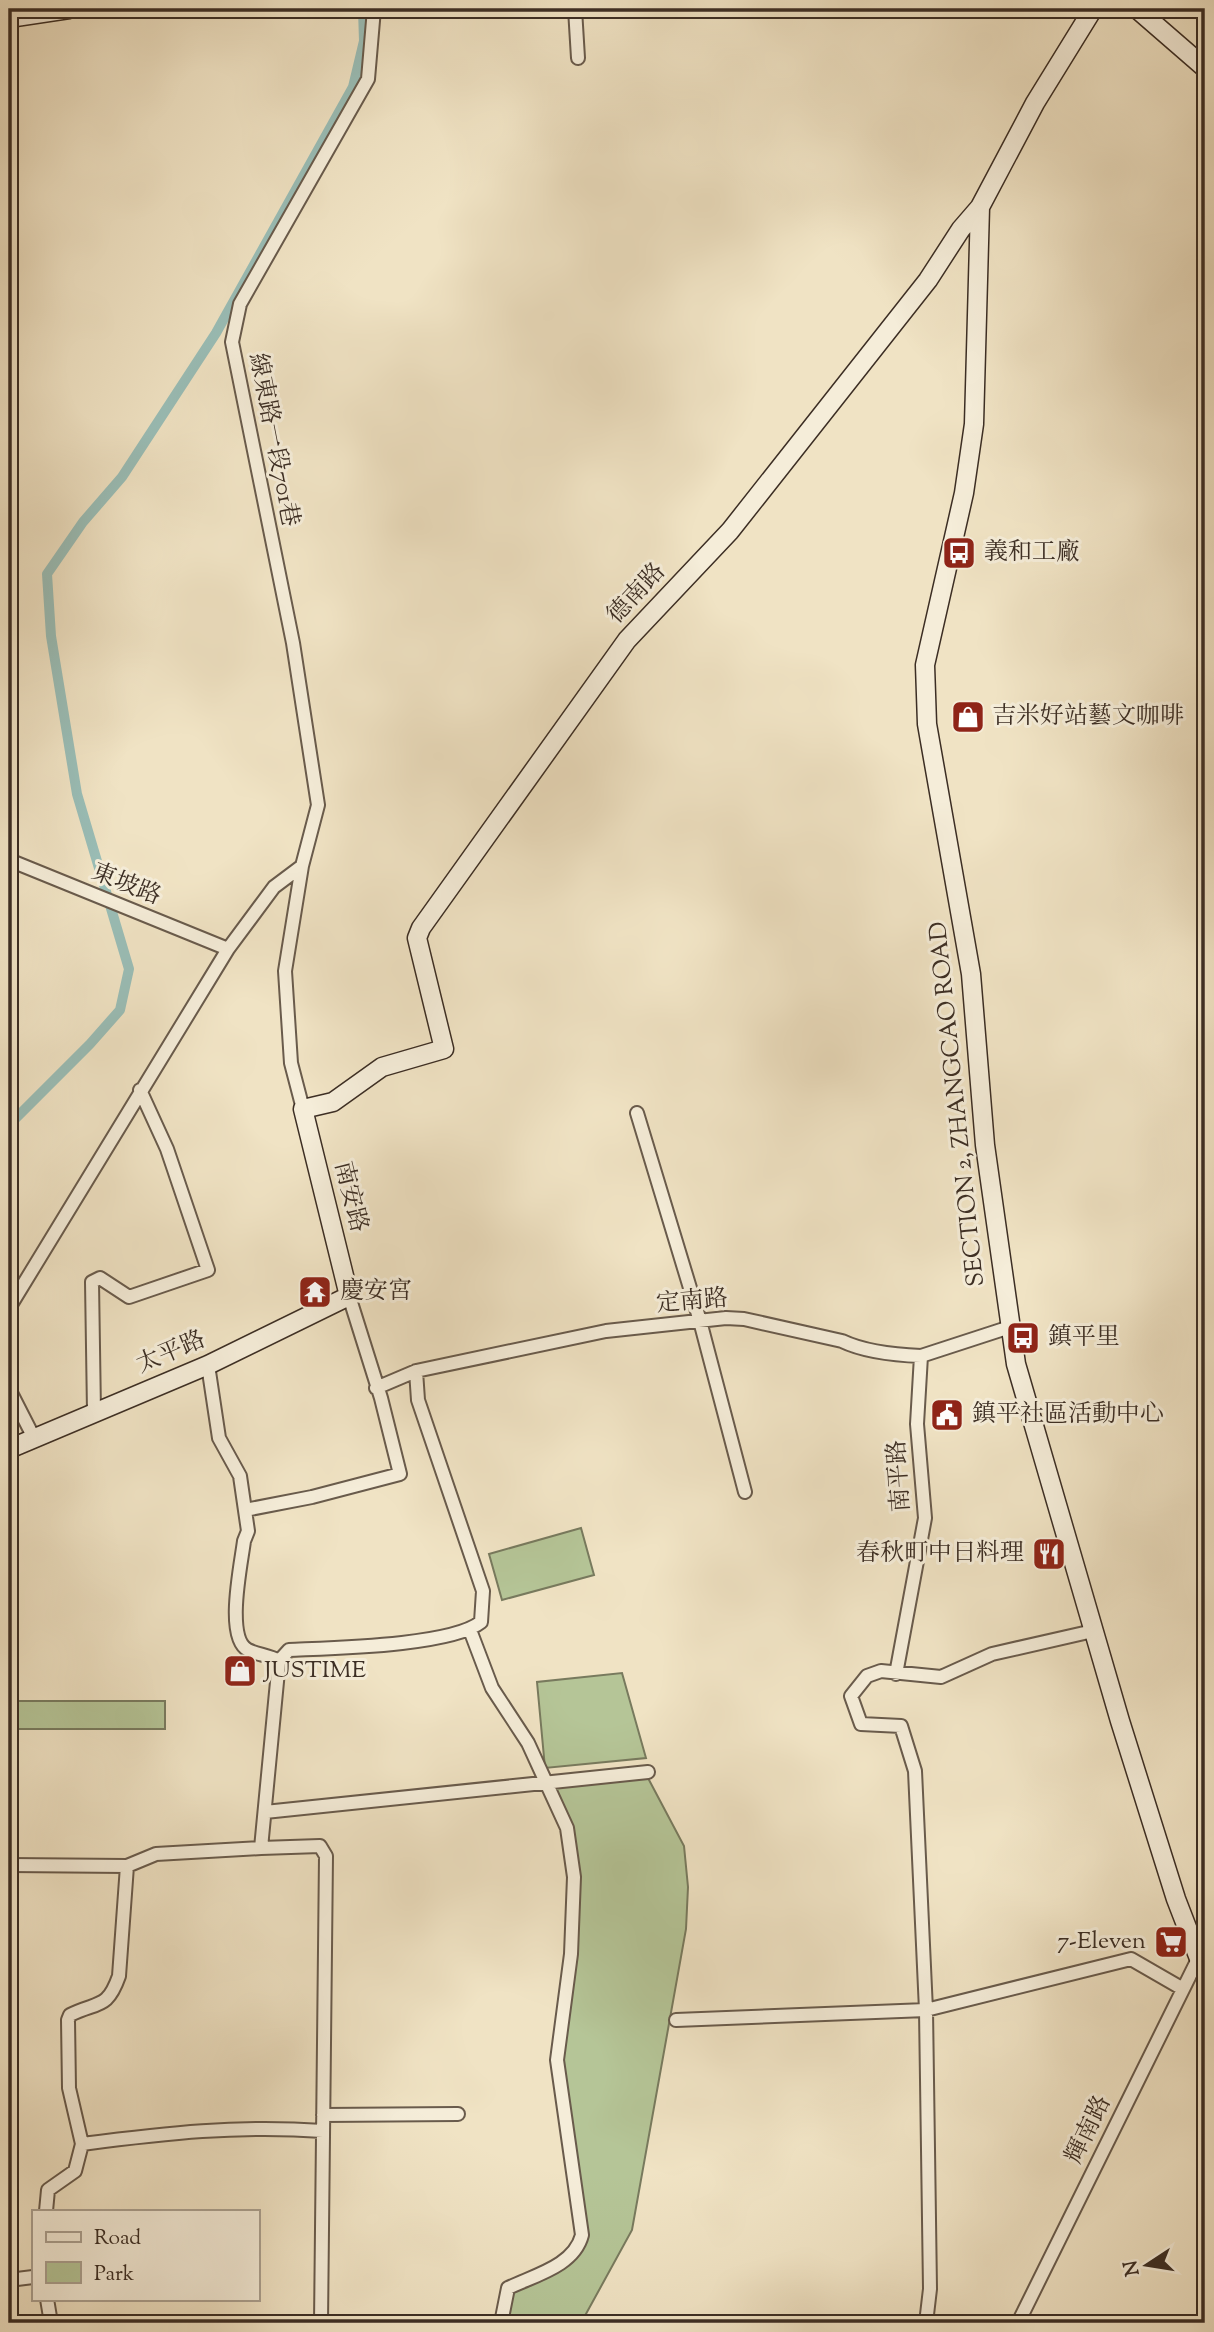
<svg xmlns="http://www.w3.org/2000/svg" width="1214" height="2332" font-family="'Sorts Mill Goudy','Noto Serif TC',serif">
<style>
.green{fill:#b5c597;stroke:#787a5e;stroke-width:2}
.lines{fill:none;stroke-linecap:round;stroke-linejoin:round}
.canal{stroke:#9abeb7;stroke-width:10}
.street-casing{stroke:#695b4c;stroke-width:16}
.secondary-casing{stroke:#3c2e24;stroke-width:21}
.street{stroke:#f5edd9;stroke-width:12}
.secondary{stroke:#f5edd9;stroke-width:18}
.labels{text-anchor:middle;dominant-baseline:central;stroke-width:6;stroke-linejoin:round;paint-order:stroke}
.street-label{font-size:24px;fill:#3c2e24;stroke:#f5edd9}
.poi-label{font-size:24px;fill:#3c2e24;stroke:#f5edd9;text-anchor:start}
</style>
<rect width="100%" height="100%" fill="#f0e3c4"/>
<filter id="stains"><feTurbulence type="fractalNoise" baseFrequency=".00286" numOctaves="4"/><feColorMatrix values="0 0 0 0 .2 0 0 0 0 .09 0 0 0 0 .02 0 0 0 .5 -.17"/></filter>
<radialGradient id="worn" r=".72"><stop offset=".6" stop-color="#630" stop-opacity="0"/><stop offset="1" stop-color="#630" stop-opacity=".3"/></radialGradient>
<path class="green" d="M581 1528 594 1575 502 1600 489 1554Z
M622 1673 646 1758 545 1768 537 1682Z
M12 1701H165V1729H12Z
M648 1778 684 1846 688 1887 686 1929 632 2230 581 2323H498L502 2287 561 2263 582 2244 554 2080 569 1942V1843L548 1784Z"/>
<g class="lines">
<path class="canal" d="M9 1125 90 1044 120 1010 129 969 77 794 51 636 47 574 83 522 122 477 216 333 353 87 364 41 363 9"/>
<defs>
<path id="street" d="M575 9 578 58
M9 860 228 949
M303 1109 291 1063 285 971 302 866 318 805 293 643 232 342 240 304 368 79 374 9
M637 1113 700 1321 745 1492
M9 1308 228 949 274 887 302 866
M376 1388 416 1371 606 1331 726 1318 744 1319 842 1341C865 1352 895 1355 921 1356L1010 1327
M9 1389 33 1436
M94 1412 92 1282 100 1278 129 1297 208 1270 167 1149 140 1090
M245 1510 312 1497 400 1474 381 1398 349 1296
M470 1630 492 1688 528 1743 567 1828 574 1877 571 1954 557 2060 582 2235C574 2266 535 2275 508 2288L501 2323
M279 1661 289 1650C331 1648 451 1646 481 1622L483 1591 418 1400 416 1371
M896 1674 925 1518 917 1424 921 1356
M265 1812 648 1772
M261 1848 320 1846 326 1856 321 2323
M9 1865 127 1866 156 1854 261 1848 279 1661C269 1655 258 1655 248 1650 225 1638 241 1565 244 1541L248 1531 240 1476 219 1438 208 1365
M676 2020 926 2010 1131 1959 1183 1989
M323 2115 458 2114
M82 2144C167 2133 237 2125 323 2131
M46 2211 48 2190 75 2171 82 2144 69 2088 68 2020 70 2015C98 2001 107 2010 119 1976L127 1866
M9 2280 33 2277
M47 2299 51 2323
M926 2323 930 2289 926 2010 915 1771 901 1726 861 1724 851 1696 867 1676 881 1671 941 1677 992 1654 1093 1631
M1018 2323 1199 1957"/>
<path id="secondary" d="M1137 9 1205 68
M9 18 69 9
M980 207 974 424 964 493 925 665 927 724 971 974 985 1145 1016 1364 1120 1721 1176 1899 1205 1974
M9 1449 208 1365 349 1296 303 1109 333 1102 382 1067 444 1049 417 938 421 928 627 640 730 531 928 280 961 229 980 207 1035 103 1093 9"/>
</defs>
<use href="#street" class="street-casing"/>
<use href="#secondary" class="secondary-casing"/>
<use href="#street" class="street"/>
<use href="#secondary" class="secondary"/>
</g>
<defs>
<symbol id="bus-square" viewBox="-11 -11 22 22"><rect x="-9" y="-9" width="18" height="18" rx="4" fill="#8f2418" stroke="#f5edd9"/><path d="M-5-6H5V4H4V6H2V4H-2V6H-4V4H-5ZM-3.5-4V0h7V-4ZM-3.5 1.2v1.5H-2V1.2ZM2 1.2v1.5H3.5V1.2Z" fill="#fff"/></symbol>
<symbol id="shop-square" viewBox="-11 -11 22 22"><rect x="-9" y="-9" width="18" height="18" rx="4" fill="#8f2418" stroke="#f5edd9"/><path d="M-5-2.5h2.3a2.7 3.5 0 0 1 5.4 0H5L5.5 6h-11ZM-1.5-2.5h3a1.5 2.3 0 0 0-3 0Z" fill="#fff"/></symbol>
<symbol id="temple-square" viewBox="-11 -11 22 22"><rect x="-9" y="-9" width="18" height="18" rx="4" fill="#8f2418" stroke="#f5edd9"/><path d="M0-6L5-2H3V0L6.5 2.5H4V6H1.5V3h-3V6H-4V2.5H-6.5L-3 0V-2H-5Z" fill="#fff"/></symbol>
<symbol id="civic-square" viewBox="-11 -11 22 22"><rect x="-9" y="-9" width="18" height="18" rx="4" fill="#8f2418" stroke="#f5edd9"/><path d="M-.6-6.5H3V-4.5H.6V-3L4-1V1h2V6H-6V1h2V-1L-.6-3ZM-1.2 2.5V6h2.4V2.5Z" fill="#fff"/></symbol>
<symbol id="restaurant-square" viewBox="-11 -11 22 22"><rect x="-9" y="-9" width="18" height="18" rx="4" fill="#8f2418" stroke="#f5edd9"/><path d="M-5-6h1v4h1v-4h1v4h1v-4h1v5L-1.5 .5V6h-2V.5L-5-1ZM5-6V6H3V1.5H1.5Q1.5-4 5-6Z" fill="#fff"/></symbol>
<symbol id="supermarket-square" viewBox="-11 -11 22 22"><rect x="-9" y="-9" width="18" height="18" rx="4" fill="#8f2418" stroke="#f5edd9"/><path d="M-6-5.5h2.5l.6 2H6L4.5 2H-2.5L-4.4-4H-6ZM-1.5 3.2a1.3 1.3 0 1 0 .1 0ZM3 3.2a1.3 1.3 0 1 0 .1 0Z" fill="#fff"/></symbol>
</defs>
<g fill-rule="evenodd">
<use href="#bus-square" x="940" y="534" width="38" height="38"/>
<use href="#shop-square" x="949" y="698" width="38" height="38"/>
<use href="#temple-square" x="296" y="1273" width="38" height="38"/>
<use href="#bus-square" x="1004" y="1319" width="38" height="38"/>
<use href="#civic-square" x="928" y="1396" width="38" height="38"/>
<use href="#restaurant-square" x="1030" y="1535" width="38" height="38"/>
<use href="#shop-square" x="221" y="1652" width="38" height="38"/>
<use href="#supermarket-square" x="1152" y="1923" width="38" height="38"/>
</g>
<g class="labels">
<g class="street-label">
<text transform="translate(273 440) rotate(79)">線東路一段701巷</text>
<text transform="translate(637 594) rotate(-47)">德南路</text>
<text transform="translate(126 885) rotate(22)">東坡路</text>
<text transform="translate(958 1104) rotate(-96)">SECTION 2, ZHANGCAO ROAD</text>
<text transform="translate(350 1197) rotate(76)">南安路</text>
<text transform="translate(692 1302) rotate(-5)">定南路</text>
<text transform="translate(171 1353) rotate(-23)">太平路</text>
<text transform="translate(900 1476) rotate(-94)">南平路</text>
<text transform="translate(1089 2130) rotate(-64)">輝南路</text>
</g>
<g class="poi-label">
<text x="984" y="553">義和工廠</text>
<text x="992" y="717">吉米好站藝文咖啡</text>
<text x="340" y="1292">慶安宮</text>
<text x="1048" y="1338">鎮平里</text>
<text x="972" y="1415">鎮平社區活動中心</text>
<text x="1024" y="1554" text-anchor="end">春秋町中日料理</text>
<text x="264" y="1671">JUSTIME</text>
<text x="1146" y="1942" text-anchor="end">7-Eleven</text>
</g>
</g>
<rect width="1214" height="2332" fill="none" stroke="#f0e3c4" stroke-width="35"/>
<rect x="10" y="10" width="1193" height="2311" fill="none" stroke="#3c2e24" stroke-width="3.5"/>
<rect x="18" y="18" width="1179" height="2297" fill="none" stroke="#3c2e24" stroke-width="2"/>
<rect x="32" y="2210" width="228" height="91" fill="#f5edd9" stroke="#aba191" stroke-width="2"/>
<rect x="46" y="2232" width="35" height="10" fill="#f5edd9" stroke="#aba191" stroke-width="2"/>
<text x="94" y="2244" font-size="21" fill="#3c2e24">Road</text>
<rect x="46" y="2262" width="35" height="21" fill="#b5c597" stroke="#aba191" stroke-width="2"/>
<text x="94" y="2280" font-size="21" fill="#3c2e24">Park</text>
<g transform="translate(1147 2265) rotate(258)" stroke="#f5edd9" stroke-width="5" paint-order="stroke">
<path d="M0-5L12 26L0 18L-12 26Z" fill="#3c2e24"/>
<text y="-10" font-size="19" font-weight="bold" text-anchor="middle" fill="#3c2e24">N</text>
</g>
<rect width="100%" height="100%" filter="url(#stains)"/>
<rect width="100%" height="100%" fill="url(#worn)"/>
</svg>
